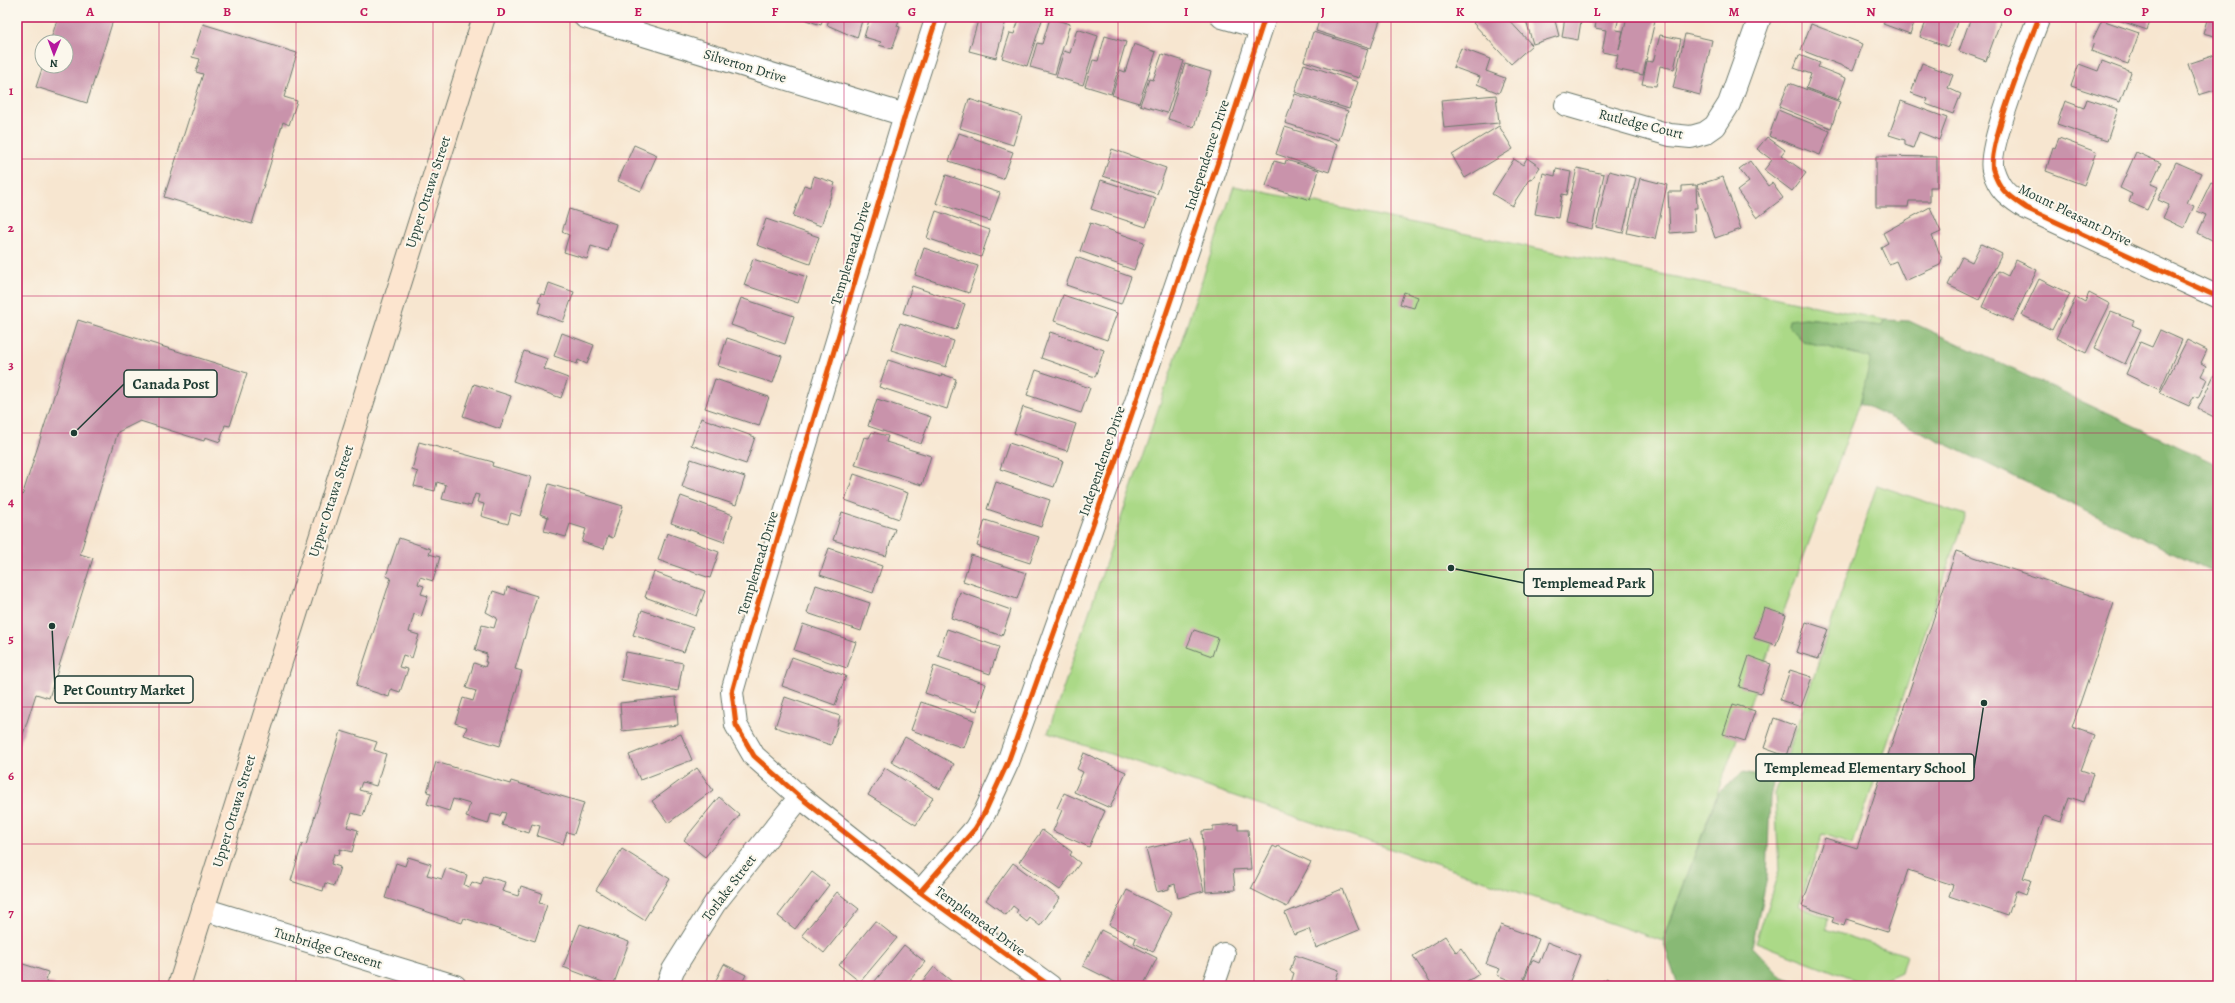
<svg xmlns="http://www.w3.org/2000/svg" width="2235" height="1003" font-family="Alegreya,serif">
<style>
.green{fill:#abd987;stroke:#658b5e}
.forest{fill:#88b974;stroke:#547b54}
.building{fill:#c993ab}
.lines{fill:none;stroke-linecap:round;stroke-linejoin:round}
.minor-casing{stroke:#6b786b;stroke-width:24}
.secondary-casing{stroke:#6b786b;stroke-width:24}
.minor{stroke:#fff;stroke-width:22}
.secondary{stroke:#fce5cf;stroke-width:22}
.cycleway-casing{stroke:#fbf7ec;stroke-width:8}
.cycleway{stroke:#e8590c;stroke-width:5}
.grid{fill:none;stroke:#c2185b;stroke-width:1;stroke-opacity:0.55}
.labels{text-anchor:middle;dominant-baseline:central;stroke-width:4;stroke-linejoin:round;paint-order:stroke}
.street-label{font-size:14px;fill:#1f3d34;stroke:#fbf7ec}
.leader{fill:none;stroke:#1f3d34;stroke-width:1.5}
.callout-dot{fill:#1f3d34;stroke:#fbf7ec;stroke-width:1.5}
.callout{fill:#fbf7ec;stroke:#1f3d34;stroke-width:1.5}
.callout-label{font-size:15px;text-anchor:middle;font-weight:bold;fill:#1f3d34}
.neatline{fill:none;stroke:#c2185b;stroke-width:1.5}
.grid-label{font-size:13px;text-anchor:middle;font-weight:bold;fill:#c2185b}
</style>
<rect width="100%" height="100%" fill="#fbf7ec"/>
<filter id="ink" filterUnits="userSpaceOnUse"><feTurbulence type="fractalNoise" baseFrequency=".025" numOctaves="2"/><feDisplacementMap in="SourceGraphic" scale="8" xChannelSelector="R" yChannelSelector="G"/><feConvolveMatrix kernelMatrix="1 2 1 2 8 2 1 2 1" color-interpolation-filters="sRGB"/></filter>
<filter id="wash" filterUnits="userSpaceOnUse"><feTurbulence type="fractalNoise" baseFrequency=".012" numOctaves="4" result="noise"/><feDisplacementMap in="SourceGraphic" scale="16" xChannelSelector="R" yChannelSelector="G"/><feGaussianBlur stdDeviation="0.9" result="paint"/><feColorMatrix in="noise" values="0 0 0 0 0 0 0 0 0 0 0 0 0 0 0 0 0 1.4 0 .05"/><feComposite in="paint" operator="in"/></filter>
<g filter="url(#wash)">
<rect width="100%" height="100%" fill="#f7e6d0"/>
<path class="green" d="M1234 186 1884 320 1883 326 1804 318 1803 341 1872 358 1860 403 1663 941 1048 733Z
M1877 485 1965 515 1853 844 1823 834 1798 906 1828 918 1826 929 1906 955 1901 972 1871 986 1756 942 1779 870 1775 793Z"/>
<path class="forest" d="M1804 318 1882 326 1884 320 1909 321 2218 465V574L1860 403 1871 358 1803 341 1788 325 1789 320Z
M1743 772 1774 778 1770 797 1767 878 1752 946 1782 978 1809 986H1678L1663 941 1718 793Z"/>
<g id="blocks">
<path class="building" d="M58 17H114L87 103 36 87 43 66H66V42H50Z
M808 17H823L821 25 806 20Z
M830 17H863L857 38 827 25Z
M870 17H900L897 26 900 27 892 49 879 45 881 42 864 37Z
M979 17H1007L996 58 969 51Z
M1020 17H1043L1027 66 1002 58 1010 33 1014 34Z
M1320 17H1371L1380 20 1371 48 1316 31Z
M1480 17H1506L1532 45 1511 64 1473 23Z
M1525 17H1554L1559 36 1533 44Z
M1565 17H1595L1594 23 1581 21 1578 40 1562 37Z
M1597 17H1619L1616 30 1623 31 1619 49 1627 17 1655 20 1643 75 1615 69 1618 55 1602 52 1606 30 1595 28Z
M1886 17H1916L1910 34 1883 24Z
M1928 17H1959L1948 47 1920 37Z
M1971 17H2002L1986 61 1959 51Z
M2110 17H2151L2147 30Z
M2208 17H2218V37L2203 33Z
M1050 18 1070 24 1055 74 1030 67 1037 43 1042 44Z
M2102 20 2139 33 2128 64 2091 51 2094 42 2092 41Z
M203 24 297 53 284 97 297 101 289 125 283 122 252 224 164 197 203 74 196 72 200 59 192 57Z
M1811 24 1863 44 1853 70 1801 50Z
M1077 29 1098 36 1083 85 1056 77 1064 51 1070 53Z
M1313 32 1368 49 1359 78 1304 61Z
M1685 34 1712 40 1700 95 1673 88Z
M1660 35 1681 39 1674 69 1660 66 1656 86 1642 84 1647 61 1653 62Z
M1105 36 1126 42 1111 94 1085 86 1093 60 1098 61Z
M1134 44 1156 52 1139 103 1112 95 1120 70 1125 72Z
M1461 48 1490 59 1486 71 1505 78 1499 93 1477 84 1480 77 1453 67Z
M1162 54 1184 61 1167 113 1140 105 1149 79 1153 80Z
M2218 54V89L2199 95 2188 64Z
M1799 55 1820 63 1818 67 1846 78 1838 100 1806 88 1811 74 1794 68Z
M2102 61 2131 72 2120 102 2071 86 2079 64 2098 71Z
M1922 63 1953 75 1948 88 1961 94 1953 114 1926 104 1928 99 1911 93Z
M1185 64 1211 72 1194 127 1168 119Z
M1304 64 1358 82 1349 109 1295 92Z
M1789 83 1840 102 1831 128 1779 107Z
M1295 94 1348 111 1339 140 1285 123Z
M1496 95 1499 123 1444 128 1441 100Z
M969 99 1022 116 1013 145 960 128Z
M2087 99 2118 109 2107 141 2057 124 2065 101 2084 108Z
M1901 101 1947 118 1939 140 1919 132 1913 148 1905 145V140L1889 135Z
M1778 110 1830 131 1820 155 1769 136Z
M1499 126 1513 149 1465 178 1452 155Z
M1285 127 1338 144 1329 172 1276 154Z
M959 133 1013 152 1003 179 949 161Z
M1767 137 1785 150 1781 155 1806 173 1792 191 1764 170 1772 160 1757 149Z
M2059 138 2096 152 2084 185 2046 171 2053 147 2055 148Z
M634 145 657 155 641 191 618 181Z
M1112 149 1166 168 1157 194 1103 176Z
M2136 152 2161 163 2151 184 2158 187 2147 210 2129 202 2132 194 2120 188Z
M1876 156 1937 157V187H1930V201H1909L1908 207H1876Z
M1527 158 1540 167 1532 179 1530 178 1512 206 1492 194 1514 159 1523 165Z
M1286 160 1319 170 1310 200 1266 186 1274 161 1285 164Z
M1750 161 1768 186 1772 183 1783 198 1757 218 1737 191 1749 182 1739 169Z
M2176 162 2201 173 2187 203 2194 206 2184 228 2163 218 2169 205 2158 200Z
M1577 168 1604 174 1592 229 1565 223Z
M1556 169 1571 172 1567 195 1562 194 1558 218 1535 214 1543 173 1555 176Z
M1609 171 1636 178 1623 233 1596 227Z
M946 175 1000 193 990 221 936 203Z
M814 176 835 183 821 226 793 216 804 185 811 187Z
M1723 177 1741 229 1715 238 1697 185Z
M1640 178 1667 185 1655 239 1627 233Z
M1101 180 1156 198 1146 227 1091 209Z
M2211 182 2218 185V243L2198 233 2206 215 2197 211Z
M1696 185 1697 208H1694L1695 231 1670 233 1668 192H1682V186Z
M1930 207 1941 232 1932 236 1942 259 1940 265 1905 281 1896 261 1889 264 1881 247 1888 243 1883 233Z
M569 209 616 224 608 251 591 246 587 259 564 252 569 235 562 232Z
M936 211 990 230 981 257 927 238Z
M766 219 819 237 810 264 757 245Z
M1090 223 1144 242 1134 270 1080 251Z
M1981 244 2002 254 1979 300 1948 285 1962 257 1972 262Z
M924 248 978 266 969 293 915 275Z
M1076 257 1131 277 1121 304 1066 285Z
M753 259 807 277 798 303 744 285Z
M2016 260 2037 270 2013 321 1982 307 1998 271 2008 276Z
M2039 279 2070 294 2052 330 2022 315Z
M549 283 574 292 563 322 538 313 541 303 538 302 541 294 545 295Z
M912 286 965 304 956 330 903 313Z
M1404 292 1418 297 1414 308 1400 304Z
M2089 293 2110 304 2086 353 2056 338 2076 297 2085 302Z
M1063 295 1117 313 1107 340 1054 321Z
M741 298 794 316 785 344 731 325Z
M2111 312 2134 321 2132 325 2141 329 2125 364 2094 349Z
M78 320 247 373 230 426 225 425 220 442 205 437 204 441 140 421 118 432 80 554 93 558 49 698 36 694 17 753V512Z
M900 323 954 341 946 367 891 350Z
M2160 330 2182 340 2160 390 2126 374 2140 342 2152 347Z
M1050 332 1104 350 1095 377 1041 358Z
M562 333 594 345 587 364 578 360 577 364 554 356Z
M727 338 782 356 773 383 718 366Z
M2187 340 2207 350 2201 363 2206 366 2201 376 2207 379 2198 398 2194 396 2189 406 2160 393Z
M524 351 548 359 544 369 568 378 561 398 513 381Z
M888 360 941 377 942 374 956 379 947 409 879 387Z
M1036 370 1090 388 1081 413 1027 395Z
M2214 375 2218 377V419L2198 409Z
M715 379 769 397 759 426 705 408Z
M474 384 511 396 500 429 463 416Z
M877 399 931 417 921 444 868 426Z
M1023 407 1076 424 1067 451 1014 433Z
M701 418 755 437 746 464 691 445Z
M872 432 888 436 886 442 931 456 922 485 855 465 864 437 869 438Z
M419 442 493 462 492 466 531 477 520 516 511 513 508 524 481 516 484 504 477 502 479 495 475 494 471 506 442 499 446 485 437 482 435 491 414 486 418 472 412 470Z
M1009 443 1063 461 1054 487 1000 469Z
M691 459 745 477 736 505 682 487Z
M854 474 908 493 899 519 845 500Z
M996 482 1050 500 1041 527 987 509Z
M549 484 623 506 613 538 608 536 604 549 582 542 586 529 570 524 566 537 544 531 548 517 540 514Z
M681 496 733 515 724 542 671 523Z
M842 512 895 529 886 556 833 540Z
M985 520 1039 537 1030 563 977 546Z
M667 533 719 552 710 578 658 560Z
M399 538 431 549 429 554 440 557 433 581 420 577 418 584 424 586 421 594 428 596 421 617 414 614 409 632 419 635 412 658 403 655 399 667 408 669 400 692 391 689 389 697 356 686 391 578 386 576Z
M829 548 882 566 873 593 820 575Z
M1956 551 2114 603 2072 727 2094 735 2081 770 2093 774 2084 802 2069 797 2061 822 2044 816 2023 878 2031 880 2026 895 2016 891 2008 916 1949 896 1953 885 1908 870 1887 932 1846 919 1844 926 1832 922 1834 917 1802 906 1825 838 1857 848Z
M971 555 1026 573 1017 599 963 581Z
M654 572 705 591 696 616 645 597Z
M816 585 870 603 861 631 807 613Z
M507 587 537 596 515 669 522 671 500 746 464 735 467 727 455 723 463 698 473 701 476 691 466 688 474 663 485 667 487 662H485L487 654 475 650 482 625 494 628 497 618 486 612 493 591 505 595Z
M960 592 1011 610 1002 636 951 618Z
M1764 608 1786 615 1776 645 1754 638Z
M642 610 693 628 684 652 633 635Z
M1806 622 1828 629 1818 659 1796 652Z
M803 624 856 642 847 668 794 650Z
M947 629 999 647 990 674 938 656Z
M1194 630 1218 638 1212 656 1187 647Z
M626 652 683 663 678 691 621 680Z
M1749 656 1771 664 1761 693 1739 687Z
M792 657 846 676 835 705 782 686Z
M934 666 986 684 977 711 925 693Z
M1790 670 1812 677 1801 707 1780 700Z
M676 697 678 725 622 731 620 703Z
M785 697 840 716 831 745 775 727Z
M921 702 974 720 964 748 911 730Z
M1733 704 1755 711 1745 741 1723 734Z
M1774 718 1796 726 1786 756 1764 748Z
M341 731 377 742 374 750 386 754 376 786 362 782 359 790 370 793 363 816 352 813 347 827 358 830 352 852 340 849 339 855 334 854 331 864 340 867 334 886 325 883 323 891 291 881 302 844 306 845Z
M681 734 692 760 640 780 629 755Z
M905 737 954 764 940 789 891 762Z
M1084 753 1126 772 1110 808 1074 792 1083 772 1077 769Z
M436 762 510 784 511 781 584 803 574 834 567 832 563 844 537 836 540 826 532 824 529 833 502 825 506 813 502 812 500 816 491 814 488 824 466 817 470 804 453 799 449 811 427 804 431 793 427 792Z
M697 768 713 790 668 823 652 801Z
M885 768 933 798 916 825 868 795Z
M1064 793 1105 811 1089 847 1053 831 1062 810 1057 808Z
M719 797 740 815 705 857 684 840Z
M1238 824V830H1248L1251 869 1233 870 1235 890 1206 892 1202 831 1213 830V826Z
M1042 830 1072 852 1070 855 1080 863 1060 890 1019 862Z
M1191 838 1204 891 1178 898 1175 884 1169 886V889L1157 892 1146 849Z
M1273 846 1277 848 1278 846 1311 862 1287 907 1251 889Z
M622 849 670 879 644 920 596 890Z
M408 857 431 864 427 875 442 879 446 868 467 875 464 885 470 887 472 882 481 885 484 876 505 882 502 891 518 896 521 886 542 893 539 903 547 905 535 941 464 918 462 923 385 898 396 863 405 866Z
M1013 863 1060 898 1040 926 1030 918 1027 922 1016 913 1018 910 1013 906 1006 915 986 900Z
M812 872 829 885 795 929 778 916Z
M1342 889 1359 930 1316 948 1309 929 1294 935 1285 913Z
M1127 890 1172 913 1153 952 1134 943 1136 938 1109 925Z
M837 892 859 909 824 953 802 935Z
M875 921 897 938 860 982 839 965Z
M580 924 629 942 613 986 563 967Z
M1501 925 1539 939 1521 985 1497 975 1500 969 1486 964Z
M1101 930 1157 958 1143 986H1123L1083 966Z
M1445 936 1456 952 1461 948 1479 974 1461 986H1455L1453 984 1450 986H1433L1413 956Z
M1547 942 1580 955 1568 986H1522L1532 960 1539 963Z
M904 945 925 962 905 986H871Z
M1295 955 1339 970 1334 986H1290L1294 973 1290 971Z
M17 962 48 972 46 982 55 984 54 986H17Z
M724 964 746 975 740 986H713Z
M934 967 955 984 954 986H919Z
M1607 978 1612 986H1594Z"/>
</g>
</g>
<g filter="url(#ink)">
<use href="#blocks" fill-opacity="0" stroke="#6b786b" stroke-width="1"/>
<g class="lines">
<defs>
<path id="minor" d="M585 17 905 115
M937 17 905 115 743 653 732 692 736 725 754 756 800 797 920 892 1050 986
M1222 17 1261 28
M2039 17C2029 44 1986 149 1993 170 2000 192 2009 196 2026 208L2218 297
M1566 105 1670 135 1691 137 1705 133 1715 126 1729 104 1760 17
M920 892 975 829 985 812 1008 762 1123 440 1218 162 1265 17
M203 909 455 986
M667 986 673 970 715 903 800 797
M1213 986 1224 954"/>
<path id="secondary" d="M179 986 484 17"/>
</defs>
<use href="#minor" class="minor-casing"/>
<use href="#secondary" class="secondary-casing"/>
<use href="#minor" class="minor"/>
<use href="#secondary" class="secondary"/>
<defs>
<path id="cycleway" d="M937 17 905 115 743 653 732 692 736 725 754 756 800 797 920 892 1050 986
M2039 17C2029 44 1986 149 1993 170 2000 192 2009 196 2026 208L2218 297
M920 892 975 829 985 812 1008 762 1123 440 1218 162 1265 17"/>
</defs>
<use href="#cycleway" class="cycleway-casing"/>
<use href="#cycleway" class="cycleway"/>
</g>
</g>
<path class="grid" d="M159 17V986M296 17V986M433 17V986M570 17V986M707 17V986M844 17V986M981 17V986M1118 17V986M1254 17V986M1391 17V986M1528 17V986M1665 17V986M1802 17V986M1939 17V986M2076 17V986M17 159H2218M17 296H2218M17 433H2218M17 570H2218M17 707H2218M17 844H2218"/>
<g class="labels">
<g class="street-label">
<text transform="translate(745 66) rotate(17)">Silverton Drive</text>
<text transform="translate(1641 124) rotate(14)">Rutledge Court</text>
<text transform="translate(1207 155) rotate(-72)">Independence Drive</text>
<text transform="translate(428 192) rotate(-72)">Upper Ottawa Street</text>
<text transform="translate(2075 215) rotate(26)">Mount Pleasant Drive</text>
<text transform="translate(851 253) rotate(-73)">Templemead Drive</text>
<text transform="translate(1102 461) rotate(-71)">Independence Drive</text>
<text transform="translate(331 501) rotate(-72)">Upper Ottawa Street</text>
<text transform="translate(758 563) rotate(-73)">Templemead Drive</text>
<text transform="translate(234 811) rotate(-73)">Upper Ottawa Street</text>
<text transform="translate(729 888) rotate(-53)">Torlake Street</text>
<text transform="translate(980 921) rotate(36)">Templemead Drive</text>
<text transform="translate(328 948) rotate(17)">Tunbridge Crescent</text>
</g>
</g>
<path class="leader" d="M74 433L124 384M1451 568L1524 583M52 626L55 689M1984 703L1974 768"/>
<g class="callout-dot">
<circle cx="74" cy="433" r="4"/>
<circle cx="1451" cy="568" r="4"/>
<circle cx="52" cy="626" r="4"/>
<circle cx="1984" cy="703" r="4"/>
</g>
<g class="callout">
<rect x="124" y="370" width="93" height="27" rx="4"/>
<rect x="1524" y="569" width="129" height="27" rx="4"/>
<rect x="55" y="676" width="138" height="27" rx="4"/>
<rect x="1756" y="754" width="218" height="27" rx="4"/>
</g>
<g class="callout-label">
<text x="171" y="389">Canada Post</text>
<text x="1589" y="588">Templemead Park</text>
<text x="124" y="695">Pet Country Market</text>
<text x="1865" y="773">Templemead Elementary School</text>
</g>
<rect width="2235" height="1003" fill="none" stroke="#fbf7ec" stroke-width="44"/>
<g transform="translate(54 54) rotate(181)"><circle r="19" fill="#fbf7ec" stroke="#a3ada2"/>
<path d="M0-3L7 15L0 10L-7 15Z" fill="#b5179e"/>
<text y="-6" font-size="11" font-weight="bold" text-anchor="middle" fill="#1f3d34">N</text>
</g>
<rect x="22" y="22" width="2191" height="959" class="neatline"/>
<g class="grid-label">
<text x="90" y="16">A</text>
<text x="227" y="16">B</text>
<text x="364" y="16">C</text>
<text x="501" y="16">D</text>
<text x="638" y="16">E</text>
<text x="775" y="16">F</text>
<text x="912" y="16">G</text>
<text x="1049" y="16">H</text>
<text x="1186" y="16">I</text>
<text x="1323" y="16">J</text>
<text x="1460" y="16">K</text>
<text x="1597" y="16">L</text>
<text x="1734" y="16">M</text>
<text x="1871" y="16">N</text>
<text x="2008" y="16">O</text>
<text x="2145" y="16">P</text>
<text x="11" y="95">1</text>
<text x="11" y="232">2</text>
<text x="11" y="369">3</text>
<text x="11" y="506">4</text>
<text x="11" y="643">5</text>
<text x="11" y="780">6</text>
<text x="11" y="917">7</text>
</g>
</svg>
